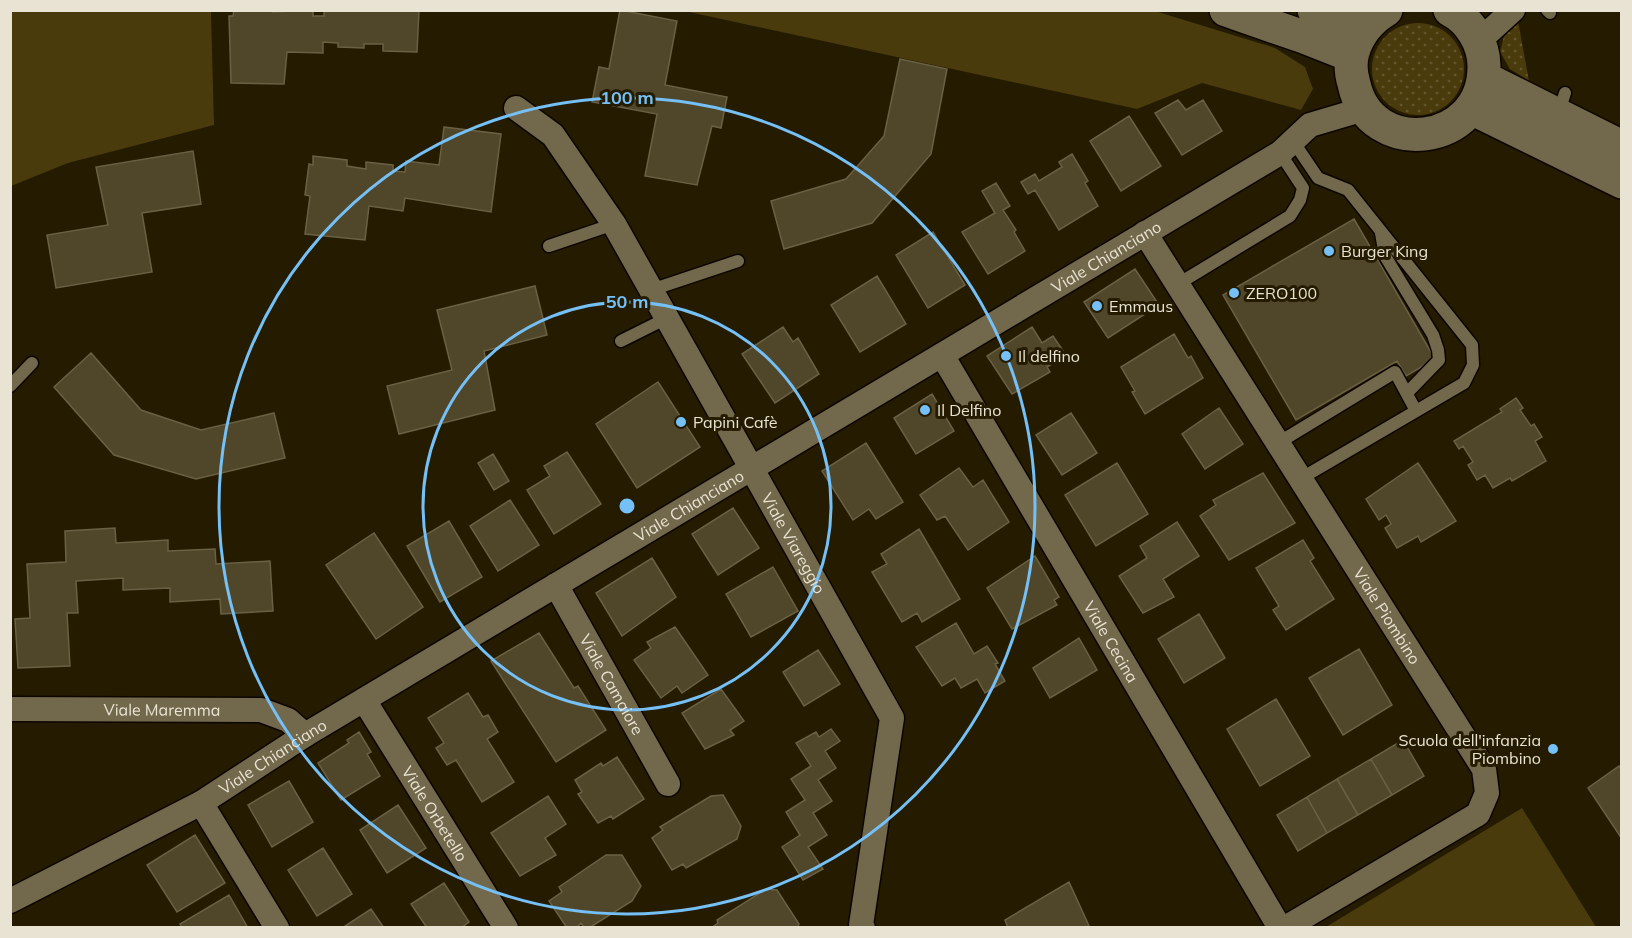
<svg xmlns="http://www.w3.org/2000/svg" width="1632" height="938" font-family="Mulish,sans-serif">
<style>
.grass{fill:url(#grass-dots)}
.park{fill:#493b0c}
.building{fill:#50462a;stroke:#6a6043;stroke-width:1.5}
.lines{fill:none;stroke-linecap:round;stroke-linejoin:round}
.service-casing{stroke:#0d0600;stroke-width:15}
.minor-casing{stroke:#0d0600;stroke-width:27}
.secondary-casing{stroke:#0d0600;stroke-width:36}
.service{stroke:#72684b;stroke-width:12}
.minor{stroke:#72684b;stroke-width:24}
.secondary{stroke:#72684b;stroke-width:33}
.ring{fill:none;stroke:#75c0f6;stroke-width:3}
.poi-dot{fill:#75c0f6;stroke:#241b01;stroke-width:2}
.labels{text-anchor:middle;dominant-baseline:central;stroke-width:6;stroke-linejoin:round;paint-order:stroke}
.poi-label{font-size:16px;fill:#e8e3d2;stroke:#241b01;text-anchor:start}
.street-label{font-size:16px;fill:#e8e3d2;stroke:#241b01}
.centre{fill:#75c0f6;stroke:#241b01;stroke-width:3}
.ring-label{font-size:18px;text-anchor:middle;font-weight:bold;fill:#75c0f6;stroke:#241b01;stroke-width:6;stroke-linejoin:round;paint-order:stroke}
</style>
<defs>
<pattern id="grass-dots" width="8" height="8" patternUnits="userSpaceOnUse" patternTransform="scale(1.5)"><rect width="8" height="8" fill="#493b0c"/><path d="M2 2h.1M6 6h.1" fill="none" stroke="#63572e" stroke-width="1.8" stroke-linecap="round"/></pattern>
</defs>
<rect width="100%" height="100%" fill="#241b01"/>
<path class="grass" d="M1518 21 1529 81 1510 69 1500 52 1505 32Z
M1372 69a46 46 0 1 1 92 0a46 46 0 1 1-92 0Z"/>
<path class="park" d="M11 10 211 11 214 125 68 163 11 186Z
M684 11H1155L1275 48 1305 67 1313 89 1301 110 1202 83 1137 109Z
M1522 808 1596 927H1326Z"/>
<path class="building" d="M234 10H273V12L313 10V16H324V10H419L417 52 383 51V44H364V48L338 47V43L323 42V53L287 52 284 84 231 83 229 16H233Z
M620 10 677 21 665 85 727 97 721 128 712 126 697 185 645 176 657 114 592 102 599 67 609 69Z
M900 59 947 69 931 154 872 223 784 249 771 201 846 179 884 136Z
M1178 100 1186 110 1203 100 1222 131 1182 155 1155 113Z
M1129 116 1161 166 1121 191 1090 141Z
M444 127 501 134 491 212 405 198 403 211 369 206 365 240 305 234 310 196 305 195 309 164 313 165V156L347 160V166L366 169V162L393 165V171L405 172 406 161 439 165Z
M193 151 201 204 142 213 152 272 56 288 47 235 108 225 96 167Z
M1072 154 1088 181 1085 183 1098 206 1059 230 1035 190 1028 194 1021 182 1035 174 1039 181 1062 167 1059 162Z
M996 183 1010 206 1003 210 1016 230 1014 232 1025 251 988 274 962 232 995 213 982 191Z
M1354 219 1435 359 1406 376 1397 361 1296 420 1223 295Z
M933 232 965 285 928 308 896 255Z
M1135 269 1159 305 1108 338 1084 302Z
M877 276 906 324 860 352 831 305Z
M535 286 547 335 484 351 495 410 399 434 387 386 452 370 437 310Z
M783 327 793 342 798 338 819 374 775 403 742 354Z
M1032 327 1042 343 1053 336 1066 355 1047 367 1050 372 1012 394 987 356Z
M1174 334 1188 358 1191 356 1203 378 1145 414 1132 392 1135 391 1121 367Z
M91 353 141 410 201 430 274 413 285 458 196 479 114 455 54 387Z
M658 382 700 447 637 488 596 424Z
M932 394 954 431 916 454 894 418Z
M1516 398 1523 408 1520 410 1531 426 1534 424 1542 437 1535 441 1546 461 1512 481 1510 478 1493 488 1485 475 1477 480 1468 465 1473 462 1463 446 1459 449 1454 441 1502 412 1500 409Z
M1219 408 1243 444 1205 469 1182 434Z
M1071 413 1097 453 1062 475 1036 435Z
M866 443 903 502 876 519 869 509 853 520 822 471Z
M567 452 601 504 554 534 527 490 550 476 544 466Z
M493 454 509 481 494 490 478 463Z
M1117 463 1148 514 1096 546 1065 495Z
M1418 463 1456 521 1421 542 1418 536 1397 548 1385 528 1391 524 1386 515 1379 520 1366 499Z
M959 468 973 487 983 480 1009 522 968 550 945 516 937 520 920 495Z
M1263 473 1295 523 1229 560 1200 516 1216 505 1213 500Z
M510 500 539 545 498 571 470 526Z
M733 508 759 548 718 575 692 534Z
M449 521 482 577 440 602 407 546Z
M1177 522 1199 556 1163 579 1174 597 1143 613 1119 576 1147 558 1140 546Z
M115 528 116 543 168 540V551L215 549 216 564 270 561 273 611 221 614 220 599 170 602V588L123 590V578L76 581 78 613H67L70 666 18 668 15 619 30 618 27 564 66 562 65 531Z
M919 529 960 599 922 622 917 613 902 622 872 572 887 564 881 554Z
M374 533 423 607 376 639 326 565Z
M1303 540 1314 558 1310 561 1334 599 1286 630 1273 610 1279 606 1256 568Z
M1035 556 1059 597 1054 600 1057 605 1012 629 987 588Z
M652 558 676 597 622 636 596 593Z
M773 567 798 611 751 637 726 594Z
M1199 614 1225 658 1184 683 1158 639Z
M956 623 974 654 987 646 998 663 995 664 1005 681 985 693 977 679 961 688 955 678 942 686 916 647Z
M675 627 708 675 682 693 677 686 661 698 634 660 651 648 647 642Z
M539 633 574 688 578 686 606 730 556 762 491 661Z
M1079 638 1097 670 1050 698 1033 668Z
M1359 649 1392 705 1343 735 1309 678Z
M818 650 840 684 804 706 783 672Z
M721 689 744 721 730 730 734 735 705 749 682 713Z
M468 693 483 717 488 715 498 732 487 739 514 782 482 802 456 760 447 765 436 748 444 743 428 718Z
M1276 699 1310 756 1260 786 1227 729Z
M831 729 840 741 825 751 836 768 818 780 832 801 813 813 827 835 808 847 823 869 803 880 782 847 800 835 786 812 805 800 791 779 811 766 796 743 816 732 819 737Z
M359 732 371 752 367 754 380 776 341 800 318 763 349 743 347 740Z
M1403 740 1424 776 1392 795 1371 759Z
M617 757 644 799 613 819 611 816 598 823 578 794 582 792 575 780 601 763 603 766Z
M1371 759 1392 795 1358 815 1337 779Z
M1619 766 1622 770V839L1588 788Z
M1337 779 1358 815 1327 833 1307 797Z
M289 781 313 822 272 847 248 805Z
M723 795 741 826 737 839 686 868 683 864 672 870 652 838 663 830 660 827 711 796Z
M548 796 566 824 545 838 556 855 520 876 491 833Z
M1307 797 1327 833 1298 851 1277 815Z
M398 805 426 848 387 873 360 830Z
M195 835 225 883 177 912 147 865Z
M323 848 352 894 317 916 288 870Z
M606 855H622L641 886 632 901 589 928H585L581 923 576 928H567L549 901 562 892 559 887Z
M1069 882 1090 928H1008L1005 920Z
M444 883 469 922 461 928H427L411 904Z
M766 889 777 890 799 924 797 928H711L718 923 717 920Z
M229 895 248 928H182L180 924Z
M371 909 384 928H342Z"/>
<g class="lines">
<defs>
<path id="service" d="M1547 10 1550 13
M1558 115 1565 93
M1293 141 1318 178 1348 190 1472 345 1473 365 1464 383 1300 479
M1381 233 1385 256 1433 335 1438 350 1439 360 1407 393
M549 246 614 224
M1178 284 1290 216 1300 200 1303 188 1280 153
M651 290 738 261
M621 341 667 318
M10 386 32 363
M1278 443 1395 372 1416 411"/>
<g id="minor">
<path d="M1479 41 1513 10"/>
<path id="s1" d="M516 108 553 135 614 224 892 718 861 925 863 928"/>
<path id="s2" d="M1145 233 1484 769 1487 793 1478 814 1285 928"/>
<path id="s3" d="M942 355 1280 928"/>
<path id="s4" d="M556 585 668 784"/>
<path id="s5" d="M364 700 506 928"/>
<path id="s6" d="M10 709 261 710 288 720 305 735"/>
<path d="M201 803 277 928"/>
<path id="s7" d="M10 901 201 803 305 735 1280 153 1310 125 1364 109"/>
</g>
<path id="secondary" d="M1226 10 1304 37 1352 56
M1314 10 1364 29
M1386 10C1370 19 1358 35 1353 52 1350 62 1351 74 1354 84 1370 160 1485 147 1484 66 1484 44 1470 20 1450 10
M1484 78 1622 147
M1471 108 1622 182"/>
</defs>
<use href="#service" class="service-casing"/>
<use href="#minor" class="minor-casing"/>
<use href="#secondary" class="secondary-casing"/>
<use href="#service" class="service"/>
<use href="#minor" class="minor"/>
<use href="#secondary" class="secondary"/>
</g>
<g class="ring">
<circle cx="627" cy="506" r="204"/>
<circle cx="627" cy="506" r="408"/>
</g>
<g class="poi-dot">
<circle cx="1329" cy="251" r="6"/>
<circle cx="1234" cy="293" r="6"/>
<circle cx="1097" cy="306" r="6"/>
<circle cx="1006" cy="356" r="6"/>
<circle cx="925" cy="410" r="6"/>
<circle cx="681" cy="422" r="6"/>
<circle cx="1553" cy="749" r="6"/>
</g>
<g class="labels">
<g class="poi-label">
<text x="1341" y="251">Burger King</text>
<text x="1246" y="293">ZERO100</text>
<text x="1109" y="306">Emmaus</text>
<text x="1018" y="356">Il delfino</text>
<text x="937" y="410">Il Delfino</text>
<text x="693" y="422">Papini Cafè</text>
<text x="1541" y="740" text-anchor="end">Scuola dell'infanzia<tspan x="1541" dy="18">Piombino</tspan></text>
</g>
<g class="street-label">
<text stroke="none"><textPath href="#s7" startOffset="1272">Viale Chianciano</textPath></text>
<text stroke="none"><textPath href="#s7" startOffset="786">Viale Chianciano</textPath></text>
<text stroke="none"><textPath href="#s1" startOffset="520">Viale Viareggio</textPath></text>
<text stroke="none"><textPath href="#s2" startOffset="453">Viale Piombino</textPath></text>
<text stroke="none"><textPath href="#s3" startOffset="333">Viale Cecina</textPath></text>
<text stroke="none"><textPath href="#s4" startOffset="114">Viale Camaiore</textPath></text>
<text stroke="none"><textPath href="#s6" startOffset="152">Viale Maremma</textPath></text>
<text stroke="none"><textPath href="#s7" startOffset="300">Viale Chianciano</textPath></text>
<text stroke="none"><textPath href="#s5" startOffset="134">Viale Orbetello</textPath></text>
</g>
</g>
<circle cx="627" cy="506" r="9" class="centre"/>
<g class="ring-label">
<text x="627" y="104">100 m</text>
<text x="627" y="308">50 m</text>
</g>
<rect width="1632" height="938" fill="none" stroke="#e8e3d2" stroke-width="24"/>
</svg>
